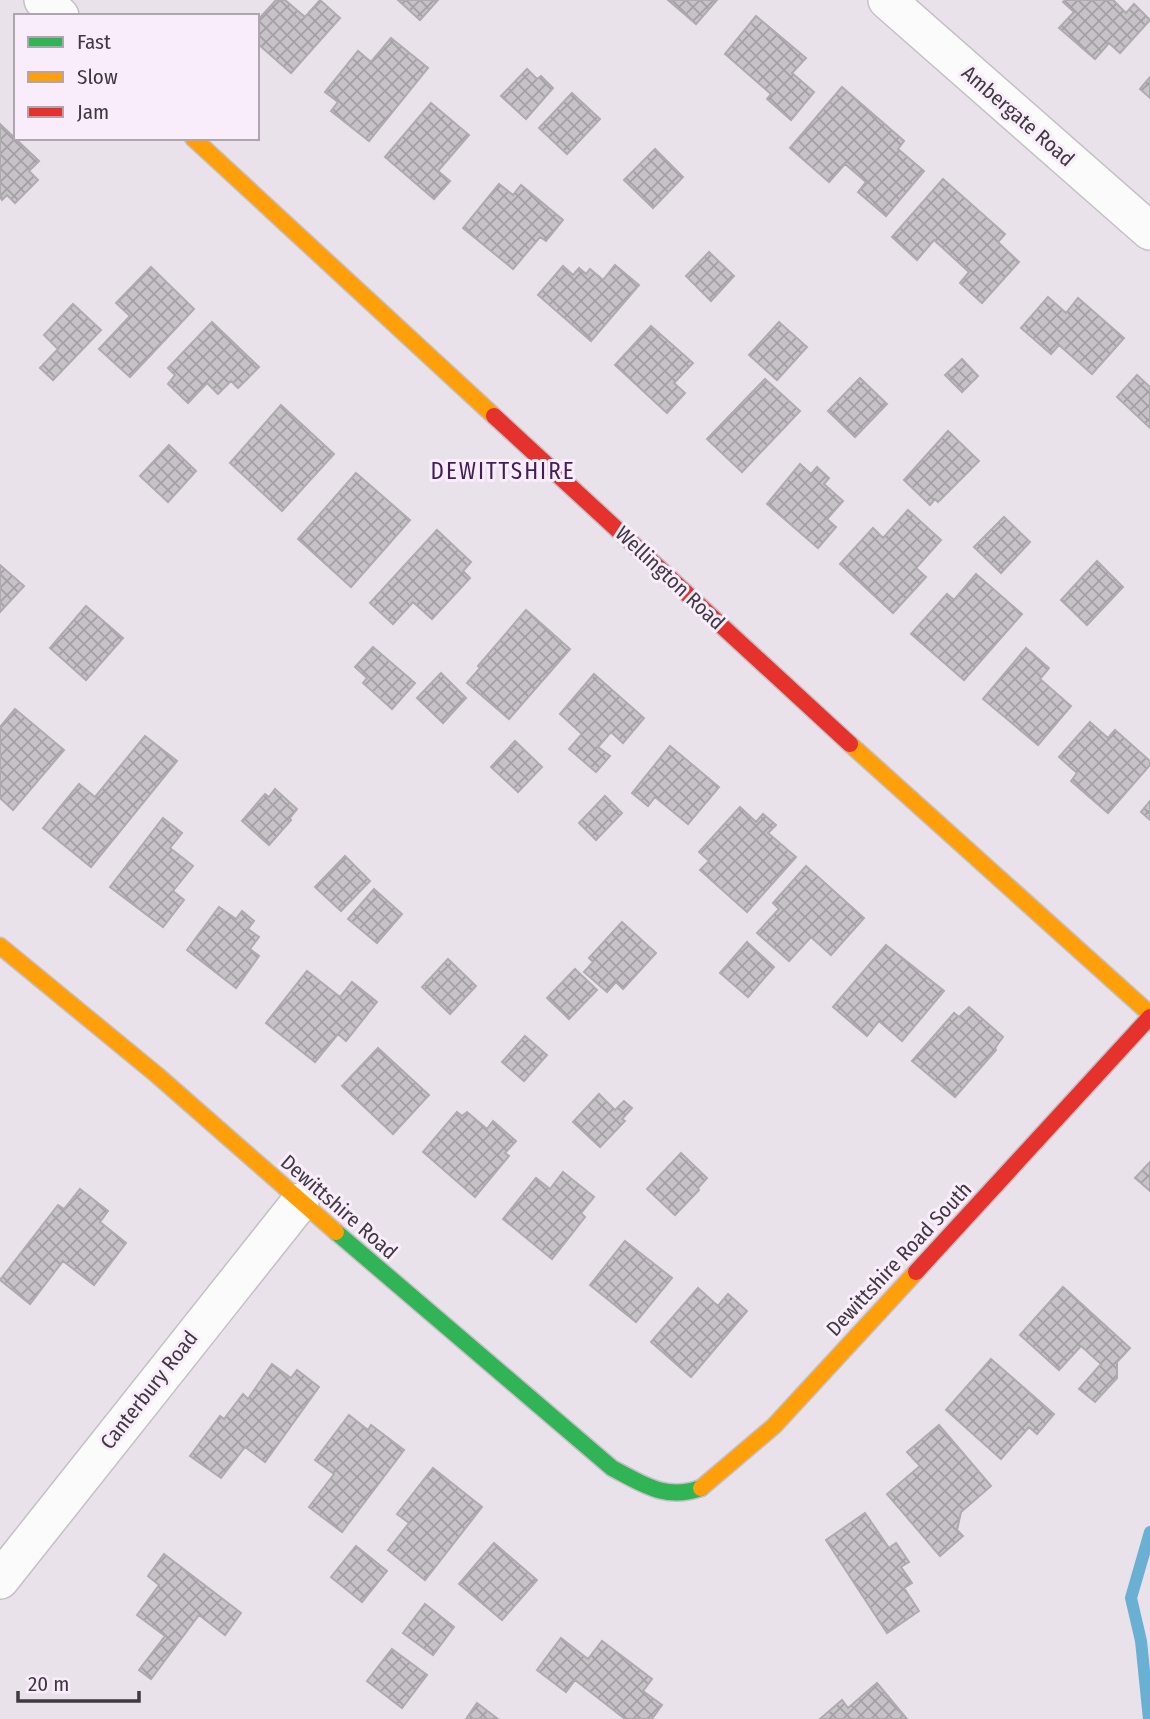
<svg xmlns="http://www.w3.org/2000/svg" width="1150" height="1719" font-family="'Fira Sans Condensed',sans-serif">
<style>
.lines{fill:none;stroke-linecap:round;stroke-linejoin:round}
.stream{stroke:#6ab0d3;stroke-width:12}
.building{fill:url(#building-cross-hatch);stroke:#afa9b0;stroke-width:2}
.street-casing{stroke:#c5bfc6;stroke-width:40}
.fast-casing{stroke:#c5bfc6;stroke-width:19}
.slow-casing{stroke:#c5bfc6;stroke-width:19}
.jam-casing{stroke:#c5bfc6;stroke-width:19}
.street{stroke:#fcfbfc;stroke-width:37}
.fast{stroke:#30b455;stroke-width:16}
.slow{stroke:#ff9f0a;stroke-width:16}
.jam{stroke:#e5322d;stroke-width:16}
.labels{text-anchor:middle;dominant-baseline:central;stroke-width:6;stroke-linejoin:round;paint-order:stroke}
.street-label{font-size:21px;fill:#3f3a40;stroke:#f9edfb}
.neighbourhood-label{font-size:23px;letter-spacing:2px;fill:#421f56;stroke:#f9edfb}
</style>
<defs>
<pattern id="building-cross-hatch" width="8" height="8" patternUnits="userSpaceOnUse" patternTransform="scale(1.75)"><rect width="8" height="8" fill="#c7c2c8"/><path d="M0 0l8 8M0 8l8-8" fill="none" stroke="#a39fa4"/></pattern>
</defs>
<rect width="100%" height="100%" fill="#e9e2ea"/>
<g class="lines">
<path class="stream" d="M1149 1719 1141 1641 1131 1598 1150 1532"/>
</g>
<path class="building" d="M276 0H285L305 17 320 0 340 18 291 73 257 43V21Z
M398 0H438L420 20Z
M668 0H717L696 24Z
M1065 0H1113L1126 13 1134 4 1150 20 1120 53 1109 43 1095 59 1059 28 1074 12 1063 2Z
M756 16 806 58 792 73 814 92 791 120 767 99 771 94 725 54Z
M391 38 428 68 369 141 331 111 338 102 325 92 358 51 371 62Z
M527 69 537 79 541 76 553 88 526 119 501 96Z
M1150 77V98L1140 89Z
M842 87 904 141 898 149 924 171 886 216 858 192 866 182 845 164 829 182 790 148Z
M572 93 600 119 567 154 539 128Z
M431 103 469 135 438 171 450 181 434 199 385 157Z
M0 124 39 161 29 171 38 180 15 203 7 195 2 200 0 197Z
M655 149 683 177 653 208 624 180Z
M943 179 1005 234 998 242 1019 262 982 303 960 283 969 272 934 240 917 260 892 237Z
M499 184 513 195 521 185 563 220 546 241 540 237 513 269 463 228Z
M709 252 734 276 711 301 686 276Z
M615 265 639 285 591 341 538 295 563 266 573 275 579 268 586 274 590 269 603 280Z
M151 267 194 309 130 377 99 349 130 316 116 303Z
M1048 297 1066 313 1078 298 1124 338 1092 374 1059 345 1051 354 1021 328Z
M73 304 101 330 53 380 40 368 58 349 44 335Z
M212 322 259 367 238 388 231 381 218 394 207 383 188 403 168 384 175 375 168 368Z
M779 322 807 347 777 380 749 355Z
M651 326 693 363 674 383 685 393 667 413 615 365Z
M962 359 978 376 962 392 945 375Z
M1137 375 1150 387V428L1117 397Z
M860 378 887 404 855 437 828 411Z
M765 379 800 411 742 472 707 439Z
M281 405 334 454 282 511 230 463Z
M948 431 979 461 938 502 935 499 930 505 904 480Z
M169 445 196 471 168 502 140 476Z
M800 464 811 474 817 467 829 478 824 484 843 501 827 519 836 527 818 548 767 504Z
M356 473 410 520 351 587 298 539Z
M908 510 941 540 916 568 926 577 893 613 840 564 873 528 883 538Z
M1004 517 1030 542 1001 573 974 547Z
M437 530 471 562 463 571 470 578 432 619 413 602 393 624 370 603Z
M1097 561 1123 587 1087 625 1061 600Z
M0 565 24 586 0 612Z
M976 574 1022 614 964 680 911 634 947 594 954 600Z
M86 606 123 638 86 680 50 648Z
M526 610 570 649 509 719 467 683 480 668 478 666Z
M373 647 415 683 392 709 363 683 367 678 355 667Z
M1026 648 1049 668 1040 679 1071 706 1038 745 983 699Z
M441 673 466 698 443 723 417 698Z
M594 674 644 718 623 743 611 732 598 747 610 756 596 772 569 749 582 734 560 714Z
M15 709 64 750 13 810 0 798V727Z
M1090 722 1108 738 1115 730 1150 761V765L1108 813 1071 781 1077 773 1059 757Z
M145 736 177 761 91 867 43 828 79 784 95 797Z
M515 741 542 767 518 792 491 767Z
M670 746 719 787 688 824 655 797 648 806 632 793Z
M275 789 297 809 290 818 291 820 269 845 242 821 265 794 269 797Z
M605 796 622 813 596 840 579 823Z
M1150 801V820L1141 812Z
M740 807 756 822 763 814 776 825 768 833 796 857 747 912 700 870 709 861 699 852Z
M163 818 182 833 170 848 193 866 173 891 184 900 163 927 110 887Z
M345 856 370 881 341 911 315 887Z
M806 866 864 918 831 955 811 937 789 961 757 933 779 909 773 903Z
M374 889 402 914 377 943 348 919Z
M219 907 236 919 242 911 254 921 248 929 259 937 250 949 259 956 236 988 187 950Z
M622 922 656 953 623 989 616 982 607 992 584 972 593 962 589 958Z
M747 942 774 967 748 997 720 973Z
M886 945 944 991 902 1041 879 1021 867 1036 833 1007Z
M448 959 476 986 450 1014 422 987Z
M575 969 597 990 569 1019 547 998Z
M307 971 340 997 352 982 377 1002 346 1041 338 1034 315 1062 266 1023Z
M969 1007 1003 1037 995 1048 996 1050 955 1097 912 1061 954 1013 959 1017Z
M525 1036 547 1055 524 1081 502 1062Z
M378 1048 429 1095 393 1134 342 1086Z
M599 1094 615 1110 624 1101 632 1108 622 1119 625 1121 600 1147 573 1122Z
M457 1112 462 1116 467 1112 487 1129 493 1121 516 1141 505 1153 509 1156 475 1197 423 1152Z
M681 1153 707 1178 698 1188 699 1190 675 1215 647 1189Z
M1150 1162V1191L1135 1178Z
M563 1172 594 1197 581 1213 585 1217 552 1259 503 1219 536 1178 550 1189Z
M80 1189 108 1211 100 1222 126 1243 94 1285 63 1261 30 1304 0 1280 58 1205 64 1209Z
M625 1241 672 1278 636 1322 590 1285Z
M1063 1287 1130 1348 1117 1362V1378L1095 1402 1079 1389 1101 1364 1081 1346 1059 1370 1020 1335Z
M698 1288 718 1306 728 1294 747 1311 691 1377 651 1342Z
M991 1359 1054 1414 1037 1434 1029 1427 1001 1459 946 1410Z
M272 1364 291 1378 297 1370 319 1387 265 1462 245 1447 221 1478 190 1456 220 1416 224 1419 243 1394 248 1399Z
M349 1415 368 1430 371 1425 404 1450 342 1532 309 1507 334 1474 315 1460Z
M939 1425 991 1486 961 1512 957 1530 963 1536 940 1556 887 1494 920 1466 907 1452Z
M433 1468 482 1507 425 1580 388 1550 409 1523 397 1514Z
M865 1513 889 1548 896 1543 909 1562 901 1567 912 1583 904 1588 919 1611 887 1633 826 1540Z
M494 1543 537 1580 502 1620 459 1584Z
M356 1546 387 1571 362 1602 331 1577Z
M164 1554 241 1613 225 1635 199 1615 151 1679 139 1670 165 1636 137 1615 159 1585 148 1576Z
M425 1604 454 1627 433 1655 403 1633Z
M561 1638 588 1659 602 1641 652 1679 643 1691 662 1705 652 1719H625L575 1680 566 1692 537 1670Z
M392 1649 427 1675 402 1708 367 1681Z
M877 1683 907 1719H820L842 1700 848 1708Z
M477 1703 498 1719H466Z"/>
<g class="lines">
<defs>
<path id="street" d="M43 0 60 16
M887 0 1150 231
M0 1580 300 1202"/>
<path id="fast" d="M336 1232 612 1468C643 1484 665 1501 701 1488"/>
<path id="slow" d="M193 138 494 416
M850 744 1150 1014
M0 946 157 1075 336 1232
M701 1488 774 1426 916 1272"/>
<path id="jam" d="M494 416 850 744
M916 1272 1150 1017"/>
</defs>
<use href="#street" class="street-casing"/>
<use href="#fast" class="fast-casing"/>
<use href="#slow" class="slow-casing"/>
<use href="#jam" class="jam-casing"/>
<use href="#street" class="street"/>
<use href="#fast" class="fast"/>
<use href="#slow" class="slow"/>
<use href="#jam" class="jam"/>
</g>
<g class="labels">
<g class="street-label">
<text transform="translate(1018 116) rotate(41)">Ambergate Road</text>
<text transform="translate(670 578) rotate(43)">Wellington Road</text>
<text transform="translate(339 1207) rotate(41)">Dewittshire Road</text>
<text transform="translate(899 1259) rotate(-47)">Dewittshire Road South</text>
<text transform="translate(149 1390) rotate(-52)">Canterbury Road</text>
</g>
<g class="neighbourhood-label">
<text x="503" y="471">DEWITTSHIRE</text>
</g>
</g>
<rect x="14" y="14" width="245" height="126" fill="#f9edfb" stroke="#afa5b0" stroke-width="2"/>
<rect x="28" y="37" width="35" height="10" fill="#30b455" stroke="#afa5b0" stroke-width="2"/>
<text x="77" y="49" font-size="21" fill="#3f3a40">Fast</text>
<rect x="28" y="72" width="35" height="10" fill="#ff9f0a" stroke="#afa5b0" stroke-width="2"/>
<text x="77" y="84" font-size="21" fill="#3f3a40">Slow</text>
<rect x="28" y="107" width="35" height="10" fill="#e5322d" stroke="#afa5b0" stroke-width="2"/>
<text x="77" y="119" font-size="21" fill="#3f3a40">Jam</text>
<path d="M18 1691v10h121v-10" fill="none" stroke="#3f3a40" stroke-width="3.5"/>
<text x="28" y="1691" font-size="21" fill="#3f3a40" stroke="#f9edfb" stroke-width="5" paint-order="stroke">20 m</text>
</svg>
